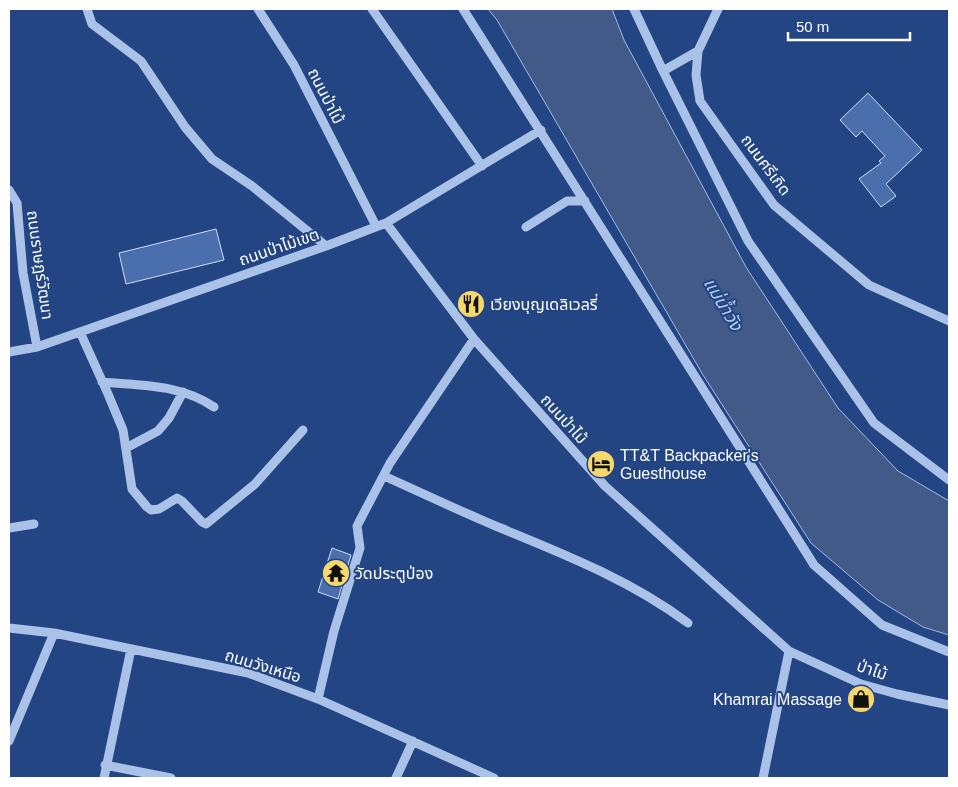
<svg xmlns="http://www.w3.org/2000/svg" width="958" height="787" font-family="Arial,'Noto Sans Thai',sans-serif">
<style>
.water{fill:#415a88;stroke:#9fbbe9}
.building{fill:#4b6eac;stroke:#cfddf6}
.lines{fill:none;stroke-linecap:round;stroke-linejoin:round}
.minor{stroke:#abc2e8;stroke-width:9}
.labels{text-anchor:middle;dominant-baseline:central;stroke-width:4;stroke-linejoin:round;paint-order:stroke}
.street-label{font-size:16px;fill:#fff;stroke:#234584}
.poi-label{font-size:16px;fill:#fff;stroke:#234584;text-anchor:start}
.water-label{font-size:18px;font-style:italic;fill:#b6ccf0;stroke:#234584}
</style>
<rect width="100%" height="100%" fill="#234584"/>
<path class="water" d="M488 9H612L624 40 746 267 838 408 898 471 949 501V635L923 627 878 600 811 543 703 375 497 20Z"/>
<path class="building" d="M868 93 922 150 886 184 896 196 881 207 859 179 881 163 879 161 885 156 862 131 856 137 840 120Z
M216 229 224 260 126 284 119 253Z
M332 548 351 555 338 599 318 592Z"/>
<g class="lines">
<path class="minor" d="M87 9 92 24 141 61 185 127 212 159 252 186 326 246
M258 9 294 65 376 226
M372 9 482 166
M463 9 814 565 882 625 949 652
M634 9 663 71 698 51
M718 9 698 51 696 75 700 101 774 205 869 285 949 321
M663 71 748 241 874 423 949 480
M9 190 17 203 23 273 37 347
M386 223 474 339 605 486 789 651 861 684 897 694 949 705
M526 227 567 201H585
M80 332 108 394 123 430 132 489 147 507 151 510 159 509 177 498 182 501 202 522 206 524 255 484 303 430
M9 352 37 347 326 246 386 223 541 130
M102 382C141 386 181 384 214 407
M126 448 158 431 169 418 183 392
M384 476C422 493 460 511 498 527 564 554 630 580 688 623
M9 528 34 524
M9 628 54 633 248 673 318 699 494 778
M318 699 334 631 360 548 357 526 390 463 474 339
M9 741 54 633
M105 765 171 778
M104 778 131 649
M396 778 413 741
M763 778 789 651"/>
</g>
<defs>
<symbol id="restaurant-disc" viewBox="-11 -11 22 22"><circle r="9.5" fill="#f4d86d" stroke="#234584"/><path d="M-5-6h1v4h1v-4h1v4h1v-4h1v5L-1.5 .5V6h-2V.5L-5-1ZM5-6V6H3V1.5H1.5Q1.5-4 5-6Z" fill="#111"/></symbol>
<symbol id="hotel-disc" viewBox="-11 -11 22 22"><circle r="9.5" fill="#f4d86d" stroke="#234584"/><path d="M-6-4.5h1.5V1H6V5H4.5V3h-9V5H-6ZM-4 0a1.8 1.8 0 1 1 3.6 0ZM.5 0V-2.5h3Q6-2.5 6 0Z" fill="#111"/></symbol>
<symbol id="temple-disc" viewBox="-11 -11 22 22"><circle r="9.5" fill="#f4d86d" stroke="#234584"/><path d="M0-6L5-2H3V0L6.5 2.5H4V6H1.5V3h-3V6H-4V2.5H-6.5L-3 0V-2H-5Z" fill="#111"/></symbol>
<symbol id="shop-disc" viewBox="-11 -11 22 22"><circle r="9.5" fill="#f4d86d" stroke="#234584"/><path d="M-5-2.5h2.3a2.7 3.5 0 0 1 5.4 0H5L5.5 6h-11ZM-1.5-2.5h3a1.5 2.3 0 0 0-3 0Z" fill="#111"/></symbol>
</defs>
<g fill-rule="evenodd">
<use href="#restaurant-disc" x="455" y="288" width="32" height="32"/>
<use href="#hotel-disc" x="585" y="448" width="32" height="32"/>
<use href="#temple-disc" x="320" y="557" width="32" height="32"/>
<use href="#shop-disc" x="845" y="683" width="32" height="32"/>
</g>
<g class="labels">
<g class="street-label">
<text transform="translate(326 96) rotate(63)">ถนนป่าไม้</text>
<text transform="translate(766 165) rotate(53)">ถนนศรีเกิด</text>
<text transform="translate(279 247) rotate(-19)">ถนนป่าไม้เขต</text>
<text transform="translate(40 265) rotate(82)">ถนนราษฎร์วัฒนา</text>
<text transform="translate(564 419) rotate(48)">ถนนป่าไม้</text>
<text transform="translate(263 666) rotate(17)">ถนนวังเหนือ</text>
<text transform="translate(872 670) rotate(19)">ป่าไม้</text>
</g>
<g class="poi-label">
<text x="490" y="304">เวียงบุญเดลิเวลรี่</text>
<text x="620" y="455">TT&amp;T Backpacker's<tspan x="620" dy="18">Guesthouse</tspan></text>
<text x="355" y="573">วัดประตูป่อง</text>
<text x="842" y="699" text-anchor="end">Khamrai Massage</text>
</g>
<g class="water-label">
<text transform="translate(723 304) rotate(59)">แม่น้ำวัง</text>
</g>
</g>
<rect width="958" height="787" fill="none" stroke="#ffffff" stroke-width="20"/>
<path d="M788 32v8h122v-8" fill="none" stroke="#ffffff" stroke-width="2.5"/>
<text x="796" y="32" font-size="15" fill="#ffffff" stroke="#234584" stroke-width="4" paint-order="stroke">50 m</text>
</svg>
